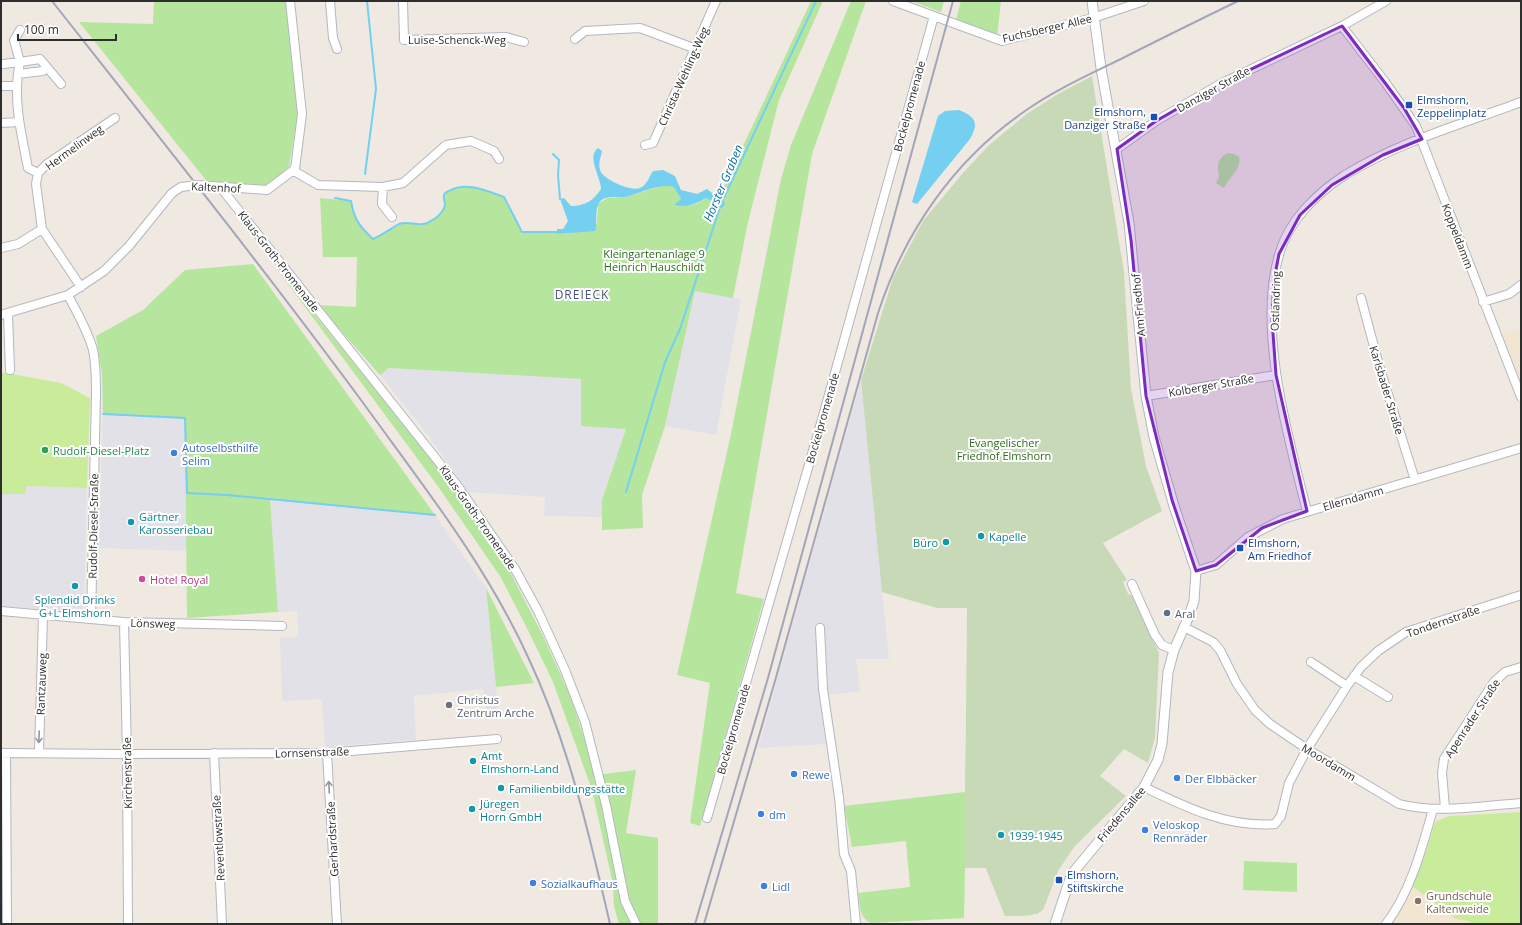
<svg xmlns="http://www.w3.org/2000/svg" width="1522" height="925" font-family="'Open Sans',sans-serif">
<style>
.industrial{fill:#e3e1e8}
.education{fill:#f0e6d1}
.green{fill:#b6e59e}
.cemetery{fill:#c8d9b8}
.pitch{fill:#c9ec9a}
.water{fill:#75cff0}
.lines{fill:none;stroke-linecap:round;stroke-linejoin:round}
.stream{stroke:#75cff0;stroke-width:2}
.canal{stroke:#75cff0;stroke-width:7}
.minor-casing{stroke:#b4b7c1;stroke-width:10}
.tertiary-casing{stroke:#b4b7c1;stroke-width:11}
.minor{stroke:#fff;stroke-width:8}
.tertiary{stroke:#fff;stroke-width:9}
.rail{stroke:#a3a6b8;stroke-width:2}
.oneway{stroke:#969696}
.marked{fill:#7b2cbf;fill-opacity:0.2;stroke:#7b2cbf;stroke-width:3;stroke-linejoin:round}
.transit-dot{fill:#1a4fb4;stroke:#fff;stroke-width:1.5}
.leisure-dot{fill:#2e9e5b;stroke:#fff;stroke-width:1.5}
.shop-dot{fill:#3f7fe0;stroke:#fff;stroke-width:1.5}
.culture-dot{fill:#0f9aa8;stroke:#fff;stroke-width:1.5}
.hotel-dot{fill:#d1479c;stroke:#fff;stroke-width:1.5}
.service-dot{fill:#5c6f8a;stroke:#fff;stroke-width:1.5}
.worship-dot{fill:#6b7280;stroke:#fff;stroke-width:1.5}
.education-dot{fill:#8d6e63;stroke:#fff;stroke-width:1.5}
.labels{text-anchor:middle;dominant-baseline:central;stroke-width:4;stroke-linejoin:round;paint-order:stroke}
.street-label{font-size:11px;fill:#2e2e2e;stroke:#fff}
.transit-label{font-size:11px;fill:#164399;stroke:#fff;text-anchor:start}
.park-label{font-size:11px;fill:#2c6e1b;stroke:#fff}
.shop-label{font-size:11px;fill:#366cbe;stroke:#fff;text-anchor:start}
.leisure-label{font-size:11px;fill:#27864d;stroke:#fff;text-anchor:start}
.culture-label{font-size:11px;fill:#0d838f;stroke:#fff;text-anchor:start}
.hotel-label{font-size:11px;fill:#b23c85;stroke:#fff;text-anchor:start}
.service-label{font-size:11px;fill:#4e5e75;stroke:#fff;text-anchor:start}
.worship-label{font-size:11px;fill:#5b616d;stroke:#fff;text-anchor:start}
.education-label{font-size:11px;fill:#785e54;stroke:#fff;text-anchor:start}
.water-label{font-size:12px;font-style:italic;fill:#0d6fa3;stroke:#fff}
.neighbourhood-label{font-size:12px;letter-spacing:1px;fill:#4d5680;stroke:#fff}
</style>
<rect width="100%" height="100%" fill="#efe9e1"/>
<path class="industrial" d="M695 291 741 299 716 435 665 426Z
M389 368 581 379 626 428 602 500V517L544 516 545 497 468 492 427 434 380 375Z
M861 380 889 659H856L860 691 821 696 828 744 758 748Z
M103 414 185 418 188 551 98 548Z
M26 486 87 488 84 606 82 612 1 606V494H25Z
M270 500 435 515 486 588 498 709 486 710 483 689 414 696 416 740 325 747 322 699 282 701 280 638 298 637V631L297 611 278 612Z"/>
<path class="education" d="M1521 328V381L1502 335Z
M1412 886 1456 919 1469 921 1471 924H1390L1401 908Z"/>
<path class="green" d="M154 1H287L298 113 289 167 267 185 234 186 209 184 79 22 153 24Z
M811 1H823L779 100 748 222 733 298 695 291 665 426 642 495 643 528 602 530V500L626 429 581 426V379L389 368 380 375 318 305 356 307 357 257H323L320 198 351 201C354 218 360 227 373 239 382 235 392 227 400 224 409 220 420 228 430 222 436 219 444 212 445 204 445 202 443 198 444 195 445 192 449 191 451 190 468 182 487 191 504 197L522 232H557L558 234 570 233 597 224 598 204 607 198H623L661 186H674L681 199 679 206 696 204 713 194 719 197Z
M851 1H866L812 154 736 593 764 599 700 826 690 823 710 683 677 675 731 434 781 179 791 145Z
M911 1H944L941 12Z
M961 1H1001L997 37 956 20Z
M1228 153 1234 154 1239 157C1242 169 1229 177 1224 188L1216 183 1219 177C1217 166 1217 158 1228 153Z
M253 264 435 515 270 500 278 612 187 618 185 418 103 414 102 374 96 336 143 310 185 270Z
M274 265 402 422 454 489 510 572 544 638 571 698 596 775 636 770 626 833 658 838V924H619L614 906 613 884 592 790 553 682 526 626 500 576 437 485Z
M486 588 534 683 496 687Z
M967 660 1047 900C1039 920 1024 915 1005 916L986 868H965L964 918 871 923C859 918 860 904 858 893L910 887 906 841 852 847 844 806 965 792Z
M1244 861 1297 863V892L1243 890Z"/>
<path class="cemetery" d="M1092 76 1124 272 1131 389 1146 466 1162 511 1103 543 1127 580 1123 582 1128 594 1134 597 1159 653 1155 738 1148 763 1124 749 1100 776 1126 796 1074 847 1058 871 1043 910 1037 914 1005 916 986 868H965L967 608H937L882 592 861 380 893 278 923 221 963 173 989 145 1028 113 1058 94Z"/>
<path class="pitch" d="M1 372 61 383 90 398 87 488 26 486 25 494H1Z
M1521 812V924H1471L1469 921 1456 919 1412 886 1427 849 1435 822 1449 816Z"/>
<path class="water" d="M959 110C976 117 979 123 970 139L917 204 912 202 938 116 945 111Z
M598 148 602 151C601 158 597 164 601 172 605 180 632 192 640 188 647 185 649 177 653 171L663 170 675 176 681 190 697 194 707 189 713 194C701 201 689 209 674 205L681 199 674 187C659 183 641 193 626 197 617 199 605 194 599 203 594 211 598 223 595 231L557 234V229H563L568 221 560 199 564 198 571 206C585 206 593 201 601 189 601 177 586 157 598 148Z"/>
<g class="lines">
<path class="stream" d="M553 154 559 160 558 175 560 199
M365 174 376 89 367 1
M335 198 351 201C354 219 359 226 373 239 382 235 392 228 399 224 409 220 420 228 429 222 436 219 444 212 445 204 445 202 443 198 444 195 445 192 449 191 451 190 468 182 487 191 504 197L522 232H557
M103 414 185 418 187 493 227 495 435 515
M626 492 665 362 680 329 721 204 816 1"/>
<path class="canal" d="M710 196 721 204"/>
<defs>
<path id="minor" d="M330 1 333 38 337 49
M403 1 404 40 506 37 524 42
M893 1 1002 41 1093 18 1144 1
M1342 26 1385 82 1416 126 1521 397
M575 39 585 31 640 28 696 49
M3 64 20 62 14 40 20 30
M46 66 61 84
M18 74 20 62 40 59 46 66 43 71 18 74C14 105 22 137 28 168L38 173
M1 86H17
M1 123 19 122
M645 145 653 143 716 1
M1117 149 1156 121 1222 83 1342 26 1386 1
M294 171 318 185 383 187 403 183 446 145 471 141 494 151 499 159
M383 187 382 204 392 217
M221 188 457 485 515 569 538 611 565 670 585 722 606 805 625 901 636 924
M1 248 18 244 42 229
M81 287 42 229 36 184 38 173 47 164 115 118
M68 295C77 313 88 331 93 350 96 364 96 379 96 394L91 619
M1361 298 1380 369 1415 480
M1483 302 1509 294 1521 285
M8 314 10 370
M1 315 68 295 104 271 129 246 172 193 181 187 198 185 267 190 295 169 302 114 290 1
M1146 396 1276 375
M1307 511C1288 437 1257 329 1279 255 1288 221 1317 193 1345 175 1399 142 1462 124 1521 102
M1196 571 1216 565 1248 537 1283 519 1521 448
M1132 584 1155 635 1162 645 1174 650
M1 611 124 622 282 626
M124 622 127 754 128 924
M1184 627 1213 642 1220 650 1237 684 1255 710 1270 724 1307 749 1399 804C1438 814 1481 806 1521 803
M820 628 823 689 839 797 844 854 851 871 856 924
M1311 662 1347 686
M1354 676 1388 697
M2 753 123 754
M6 753 7 924
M39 753 43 615
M214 753 222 924
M327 753 337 924
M127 754 327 753 497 739
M1144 787C1185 807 1228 828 1275 824L1281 816 1289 783 1307 749 1347 686 1361 667 1378 651 1406 632 1521 595
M1445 808 1442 773 1444 759 1494 682 1505 672 1521 667
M707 818 823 416 934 16
M1386 924C1411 891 1422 848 1433 809"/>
<path id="tertiary" d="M1055 924 1070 879 1075 870 1144 787 1158 760 1162 744 1168 672 1174 650 1189 616 1194 601 1196 571 1174 506 1154 437 1146 396 1129 223 1101 68 1092 1"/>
</defs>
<use href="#minor" class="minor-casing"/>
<use href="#tertiary" class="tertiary-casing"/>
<use href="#minor" class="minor"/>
<use href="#tertiary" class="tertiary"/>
<path class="rail" d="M52 1C156 133 261 265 361 400 421 483 485 563 528 657 568 742 589 833 610 924
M695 924 768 678 953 1
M704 924 775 681 878 313C905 231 954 160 1025 111 1055 90 1088 75 1121 59 1160 39 1199 20 1238 1"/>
</g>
<defs><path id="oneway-shaft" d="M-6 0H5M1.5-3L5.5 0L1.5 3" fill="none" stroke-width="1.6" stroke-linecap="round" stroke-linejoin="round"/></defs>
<g class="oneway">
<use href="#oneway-shaft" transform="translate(39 737) rotate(92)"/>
<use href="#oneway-shaft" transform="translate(329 787) rotate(-93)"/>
</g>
<path class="marked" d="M1342 26 1404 108 1422 139 1383 155 1332 185 1300 215 1279 254 1274 280 1272 319 1276 375 1307 511 1262 528 1216 565 1196 571 1172 500 1146 396 1131 240 1117 149 1156 121 1222 83Z"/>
<g class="transit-dot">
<rect x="1405" y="101" width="8" height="8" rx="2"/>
<rect x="1150" y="113" width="8" height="8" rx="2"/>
<rect x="1236" y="544" width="8" height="8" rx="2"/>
<rect x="1055" y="876" width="8" height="8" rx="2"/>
</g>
<circle class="leisure-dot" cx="45" cy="450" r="4"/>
<g class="shop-dot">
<circle cx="174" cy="453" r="4"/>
<circle cx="794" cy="774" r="4"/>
<circle cx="1177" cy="778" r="4"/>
<circle cx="761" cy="814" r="4"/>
<circle cx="1145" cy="830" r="4"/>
<circle cx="533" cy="883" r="4"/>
<circle cx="764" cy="886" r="4"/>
</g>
<g class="culture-dot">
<circle cx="131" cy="522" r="4"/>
<circle cx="981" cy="536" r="4"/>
<circle cx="946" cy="542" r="4"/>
<circle cx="75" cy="586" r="4"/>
<circle cx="473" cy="761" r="4"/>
<circle cx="501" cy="788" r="4"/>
<circle cx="472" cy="809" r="4"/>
<circle cx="1001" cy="835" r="4"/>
</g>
<circle class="hotel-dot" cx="142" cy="579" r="4"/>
<circle class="service-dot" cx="1167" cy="613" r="4"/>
<circle class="worship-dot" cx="449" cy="705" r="4"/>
<circle class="education-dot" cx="1418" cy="901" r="4"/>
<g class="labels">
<g class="street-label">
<text transform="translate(1047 28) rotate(-13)">Fuchsberger Allee</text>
<text x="457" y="39">Luise-Schenck-Weg</text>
<text transform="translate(683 76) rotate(-66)">Christa-Wehling-Weg</text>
<text transform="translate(1213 89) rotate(-29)">Danziger Straße</text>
<text transform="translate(909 106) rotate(-75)">Bockelpromenade</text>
<text transform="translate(74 147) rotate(-36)">Hermelinweg</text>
<text transform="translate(216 187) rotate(3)">Kaltenhof</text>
<text transform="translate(1458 236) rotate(69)">Koppeldamm</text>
<text transform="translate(279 261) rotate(52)">Klaus-Groth-Promenade</text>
<text transform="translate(1275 301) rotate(-88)">Ostlandring</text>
<text transform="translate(1138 305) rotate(-95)">Am Friedhof</text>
<text transform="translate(1211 385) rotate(-10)">Kolberger Straße</text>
<text transform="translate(1387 390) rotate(73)">Karlsbader Straße</text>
<text transform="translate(822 418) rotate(-74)">Bockelpromenade</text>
<text transform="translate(1353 498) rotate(-16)">Ellerndamm</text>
<text transform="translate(478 517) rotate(55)">Klaus-Groth-Promenade</text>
<text transform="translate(93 526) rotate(-89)">Rudolf-Diesel-Straße</text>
<text transform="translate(1443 621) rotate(-19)">Tondernstraße</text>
<text transform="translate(153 623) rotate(2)">Lönsweg</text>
<text transform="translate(41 684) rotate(-88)">Rantzauweg</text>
<text transform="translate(1472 718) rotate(-57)">Apenrader Straße</text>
<text transform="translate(733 729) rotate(-74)">Bockelpromenade</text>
<text transform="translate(312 752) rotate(-2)">Lornsenstraße</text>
<text transform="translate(1329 762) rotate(31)">Moordamm</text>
<text transform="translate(127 773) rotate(-91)">Kirchenstraße</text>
<text transform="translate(1121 814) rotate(-50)">Friedensallee</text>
<text transform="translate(218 838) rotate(-93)">Reventlowstraße</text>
<text transform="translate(332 839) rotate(-93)">Gerhardstraße</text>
</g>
<g class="transit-label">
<text x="1417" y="99">Elmshorn,<tspan x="1417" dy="13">Zeppelinplatz</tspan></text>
<text x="1146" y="111" text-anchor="end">Elmshorn,<tspan x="1146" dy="13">Danziger Straße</tspan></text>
<text x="1248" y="542">Elmshorn,<tspan x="1248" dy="13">Am Friedhof</tspan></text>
<text x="1067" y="874">Elmshorn,<tspan x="1067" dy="13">Stiftskirche</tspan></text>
</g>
<g class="park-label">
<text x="654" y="253">Kleingartenanlage 9<tspan x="654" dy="13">Heinrich Hauschildt</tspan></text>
<text x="1004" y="442">Evangelischer<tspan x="1004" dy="13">Friedhof Elmshorn</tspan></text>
</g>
<g class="shop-label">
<text x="182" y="447">Autoselbsthilfe<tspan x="182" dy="13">Selim</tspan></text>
<text x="802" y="774">Rewe</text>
<text x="1185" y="778">Der Elbbäcker</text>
<text x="769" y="814">dm</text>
<text x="1153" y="824">Veloskop<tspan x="1153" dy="13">Rennräder</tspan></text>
<text x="541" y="883">Sozialkaufhaus</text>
<text x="772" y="886">Lidl</text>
</g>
<g class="leisure-label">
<text x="53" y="450">Rudolf-Diesel-Platz</text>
</g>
<g class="culture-label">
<text x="139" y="516">Gärtner<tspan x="139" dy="13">Karosseriebau</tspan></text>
<text x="989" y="536">Kapelle</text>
<text x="938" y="542" text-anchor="end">Büro</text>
<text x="75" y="599" text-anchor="middle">Splendid Drinks<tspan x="75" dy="13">G+L Elmshorn</tspan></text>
<text x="481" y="755">Amt<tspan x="481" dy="13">Elmshorn-Land</tspan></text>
<text x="509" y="788">Familienbildungsstätte</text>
<text x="480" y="803">Jüregen<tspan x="480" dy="13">Horn GmbH</tspan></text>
<text x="1009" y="835">1939-1945</text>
</g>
<g class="hotel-label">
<text x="150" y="579">Hotel Royal</text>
</g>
<g class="service-label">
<text x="1175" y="613">Aral</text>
</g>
<g class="worship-label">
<text x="457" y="699">Christus<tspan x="457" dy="13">Zentrum Arche</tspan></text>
</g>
<g class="education-label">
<text x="1426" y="895">Grundschule<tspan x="1426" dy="13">Kaltenweide</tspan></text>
</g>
<g class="water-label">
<text transform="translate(723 183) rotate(-67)">Horster Graben</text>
</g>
<g class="neighbourhood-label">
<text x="582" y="294">DREIECK</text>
</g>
</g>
<rect width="1522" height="925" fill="none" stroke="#2e2e2e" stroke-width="4"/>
<path d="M18 34v6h98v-6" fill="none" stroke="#2e2e2e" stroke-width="2"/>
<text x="24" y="34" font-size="12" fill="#2e2e2e" stroke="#ffffff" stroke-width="3" paint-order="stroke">100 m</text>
</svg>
